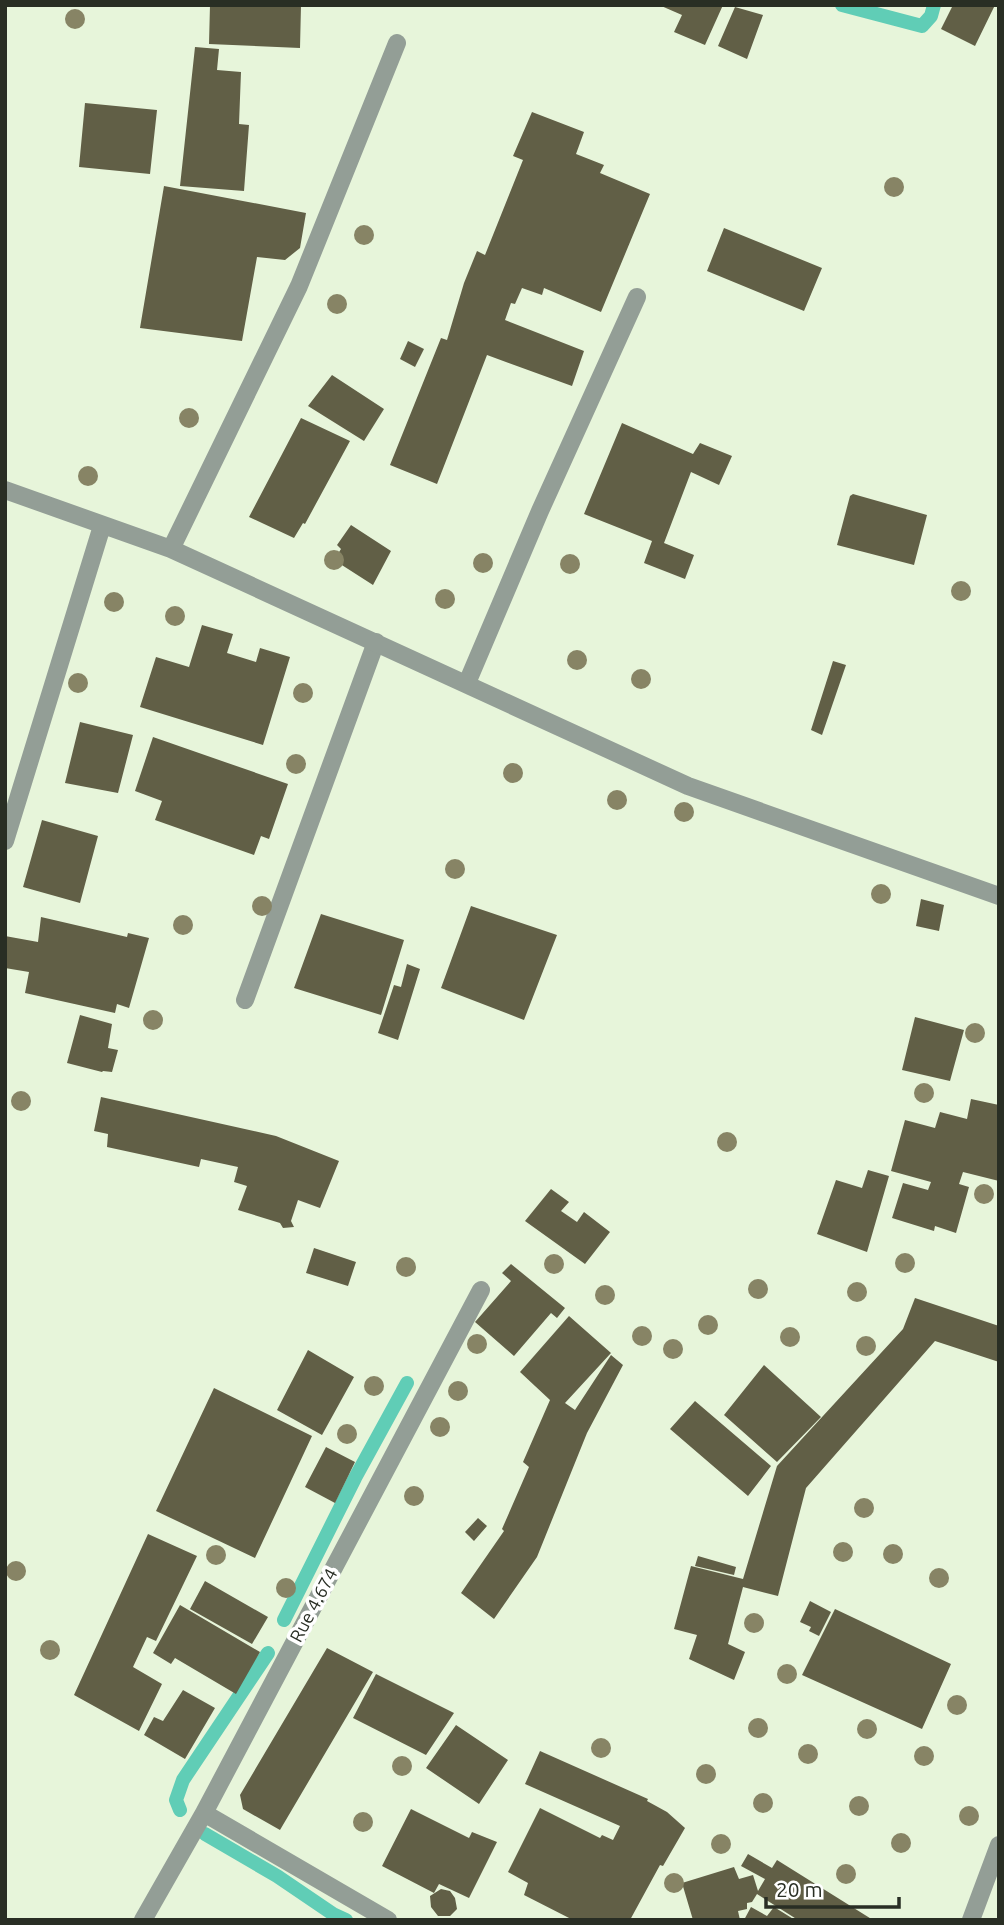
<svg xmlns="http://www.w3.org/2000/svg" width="1004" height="1925" font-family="Ubuntu,sans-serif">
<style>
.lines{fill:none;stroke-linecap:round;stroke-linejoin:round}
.stream{stroke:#60cdb6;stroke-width:14}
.building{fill:#615f46}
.lane{stroke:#939e96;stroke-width:18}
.street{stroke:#939e96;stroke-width:18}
.tree{fill:#878465}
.labels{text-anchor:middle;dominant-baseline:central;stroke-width:7;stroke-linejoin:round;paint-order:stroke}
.street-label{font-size:18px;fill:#292e24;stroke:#fff}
</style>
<rect width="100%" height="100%" fill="#e7f5da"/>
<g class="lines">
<path class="stream" d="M842 5 922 26 931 16 934 5
M284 1620 355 1478 407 1383
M180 1810 176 1800 183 1780 268 1653
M205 1834 277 1876 333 1914 346 1920"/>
</g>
<path class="building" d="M210 5H301L300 48 209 44Z
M659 5H723L705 45 674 32 682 15Z
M953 5H995L975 46 941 29Z
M735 7 763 15 747 59 718 46Z
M195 47 219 49 217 70 241 72 239 124 249 125 244 191 180 186Z
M85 103 157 110 150 174 79 167Z
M532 112 584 132 576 154 604 165 600 173 650 194 601 312 544 288 542 295 522 288 515 304 511 303 505 320 584 351 572 386 487 355 437 484 390 465 441 338 447 340 464 283 477 251 485 255 523 160 513 156Z
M164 186 306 213 300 248 285 260 257 257 242 341 140 328Z
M724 228 822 268 804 311 707 271Z
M408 341 424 349 415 367 400 359Z
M332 375 384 409 364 441 308 406Z
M301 418 350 441 305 524 303 523 294 538 249 517Z
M622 423 693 454 700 443 732 456 719 485 691 472 664 543 694 555 685 579 644 563 652 541 584 514Z
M853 494 927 515 914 565 837 545 850 496Z
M351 525 391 551 373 585 334 560 341 549 337 545Z
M202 625 233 634 227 653 256 662 260 648 290 657 263 745 140 707 156 657 189 667Z
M833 661 846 665 822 735 811 730Z
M80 722 133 735 118 793 65 783Z
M153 737 288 784 269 839 261 836 254 855 155 820 162 801 135 791Z
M42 820 98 836 80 903 23 887Z
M921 899 944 905 939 931 916 926Z
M471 906 557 935 524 1020 441 988Z
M321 914 404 940 381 1015 294 988Z
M41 917 127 937 128 933 149 938 129 1008 117 1004 115 1013 25 993 29 972 5 968V936L38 942Z
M407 964 420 969 398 1040 378 1033 394 985 401 987Z
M80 1015 112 1024 108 1048 118 1050 112 1072 103 1071 102 1072 67 1063Z
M915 1017 964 1030 950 1081 902 1070Z
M101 1097 276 1136 339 1161 320 1208 298 1200 291 1221 294 1227 283 1228 280 1223 238 1210 247 1186 234 1182 238 1167 201 1159 199 1167 107 1147 108 1134 94 1131Z
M971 1099 999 1105V1181L963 1172 959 1184 969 1187 956 1233 935 1226 934 1231 892 1218 903 1183 928 1190 931 1182 891 1171 905 1120 935 1128 940 1112 967 1119Z
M868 1170 889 1176 867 1252 817 1234 836 1180 862 1188Z
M551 1189 569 1202 561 1211 577 1222 584 1212 610 1232 585 1264 525 1221Z
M314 1248 356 1262 348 1286 306 1273Z
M511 1264 565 1308 557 1318 551 1313 514 1356 475 1322 511 1281 502 1273Z
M915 1298 999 1326V1362L935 1341 806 1488 778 1596 743 1587 728 1644 745 1652 734 1680 689 1659 697 1635 674 1629 691 1566 743 1579 777 1466 903 1329Z
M569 1316 611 1353 565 1403 575 1410 611 1355 623 1365 587 1433 537 1557 494 1619 461 1593 504 1531 502 1529 529 1467 523 1462 550 1400 520 1372Z
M308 1350 354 1377 322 1435 277 1410Z
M764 1365 821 1417 777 1462 724 1415Z
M214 1388 312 1436 255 1558 156 1511Z
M695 1401 771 1466 748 1496 670 1429Z
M326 1447 355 1462 335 1503 305 1487Z
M478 1518 487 1526 474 1541 465 1532Z
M148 1534 197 1556 156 1641 147 1637 133 1667 162 1684 139 1731 74 1695Z
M698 1556 736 1567 734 1575 695 1566Z
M205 1581 268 1617 252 1644 190 1609Z
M810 1601 831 1612 819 1636 809 1631 811 1627 800 1622Z
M180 1605 260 1652 236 1694 175 1658 171 1664 153 1653Z
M835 1609 951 1664 922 1729 802 1675Z
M327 1648 373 1672 280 1830 243 1809 240 1795Z
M376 1674 454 1713 426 1755 353 1718Z
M183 1690 215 1708 185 1759 144 1735 154 1717 163 1721Z
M456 1725 508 1760 479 1804 426 1768Z
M540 1751 648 1799 647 1801 667 1812 685 1828 663 1866 660 1865 630 1920H573L524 1895 528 1883 508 1872 540 1808 600 1838 602 1835 613 1840 620 1826 525 1784Z
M411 1809 469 1838 472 1832 497 1842 469 1898 439 1884 434 1893 382 1866Z
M748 1854 772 1868 777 1860 873 1920H798L757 1894 752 1902 747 1903V1909L738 1911 740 1920H693L682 1883 734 1867 739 1879 753 1875 758 1891 765 1879 741 1866Z
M441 1889 450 1891 455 1898 457 1909 450 1916H438L431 1907 430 1896Z
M751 1907 767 1916 774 1907 795 1920H744Z"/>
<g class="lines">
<path class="lane" d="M245 1000 376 642"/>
<path class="street" d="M5 490 171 549 688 786 999 896
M171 549 299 286 397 43
M467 683 540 511 637 297
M5 841 102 526
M204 1813 388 1920
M143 1920 204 1813 481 1290
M971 1920 999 1845"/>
</g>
<g class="tree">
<circle cx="75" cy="19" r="10"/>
<circle cx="894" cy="187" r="10"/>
<circle cx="364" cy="235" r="10"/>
<circle cx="337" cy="304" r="10"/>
<circle cx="189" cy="418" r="10"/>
<circle cx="88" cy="476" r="10"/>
<circle cx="334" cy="560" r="10"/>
<circle cx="483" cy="563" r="10"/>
<circle cx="570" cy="564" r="10"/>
<circle cx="961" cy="591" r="10"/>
<circle cx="445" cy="599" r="10"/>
<circle cx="114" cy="602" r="10"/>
<circle cx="175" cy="616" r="10"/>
<circle cx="577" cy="660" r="10"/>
<circle cx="641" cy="679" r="10"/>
<circle cx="78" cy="683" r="10"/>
<circle cx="303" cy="693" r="10"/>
<circle cx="296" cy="764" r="10"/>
<circle cx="513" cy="773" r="10"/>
<circle cx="617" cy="800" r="10"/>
<circle cx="684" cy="812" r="10"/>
<circle cx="455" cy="869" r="10"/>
<circle cx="881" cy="894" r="10"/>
<circle cx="262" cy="906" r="10"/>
<circle cx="183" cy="925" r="10"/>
<circle cx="153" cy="1020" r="10"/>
<circle cx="975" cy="1033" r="10"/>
<circle cx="924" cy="1093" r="10"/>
<circle cx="21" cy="1101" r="10"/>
<circle cx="727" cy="1142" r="10"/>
<circle cx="984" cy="1194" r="10"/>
<circle cx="905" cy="1263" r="10"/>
<circle cx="554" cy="1264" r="10"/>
<circle cx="406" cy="1267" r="10"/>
<circle cx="758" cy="1289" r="10"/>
<circle cx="857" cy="1292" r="10"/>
<circle cx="605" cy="1295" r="10"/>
<circle cx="708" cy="1325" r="10"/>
<circle cx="642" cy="1336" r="10"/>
<circle cx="790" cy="1337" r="10"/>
<circle cx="477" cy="1344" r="10"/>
<circle cx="866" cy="1346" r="10"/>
<circle cx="673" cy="1349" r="10"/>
<circle cx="374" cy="1386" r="10"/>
<circle cx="458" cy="1391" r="10"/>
<circle cx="440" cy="1427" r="10"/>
<circle cx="347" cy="1434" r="10"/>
<circle cx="414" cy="1496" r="10"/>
<circle cx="864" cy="1508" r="10"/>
<circle cx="843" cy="1552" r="10"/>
<circle cx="893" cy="1554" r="10"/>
<circle cx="216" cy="1555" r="10"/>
<circle cx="16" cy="1571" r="10"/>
<circle cx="939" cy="1578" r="10"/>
<circle cx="286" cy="1588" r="10"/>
<circle cx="754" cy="1623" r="10"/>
<circle cx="50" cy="1650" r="10"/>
<circle cx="787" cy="1674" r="10"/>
<circle cx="957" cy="1705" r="10"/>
<circle cx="758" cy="1728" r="10"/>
<circle cx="867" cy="1729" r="10"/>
<circle cx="601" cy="1748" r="10"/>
<circle cx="808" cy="1754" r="10"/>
<circle cx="924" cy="1756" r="10"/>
<circle cx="402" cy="1766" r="10"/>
<circle cx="706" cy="1774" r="10"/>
<circle cx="763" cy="1803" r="10"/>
<circle cx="859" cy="1806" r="10"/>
<circle cx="969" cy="1816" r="10"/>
<circle cx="363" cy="1822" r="10"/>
<circle cx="901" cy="1843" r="10"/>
<circle cx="721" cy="1844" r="10"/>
<circle cx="846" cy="1874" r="10"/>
<circle cx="674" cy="1883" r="10"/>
</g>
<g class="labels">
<g class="street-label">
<text transform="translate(313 1605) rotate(-62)">Rue 4.674</text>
</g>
</g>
<rect width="1004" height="1925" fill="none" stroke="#292e24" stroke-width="14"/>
<path d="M766 1897v10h133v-10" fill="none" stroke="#292e24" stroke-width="3.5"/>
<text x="776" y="1897" font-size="21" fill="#292e24" stroke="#ffffff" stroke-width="5" paint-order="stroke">20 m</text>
</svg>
